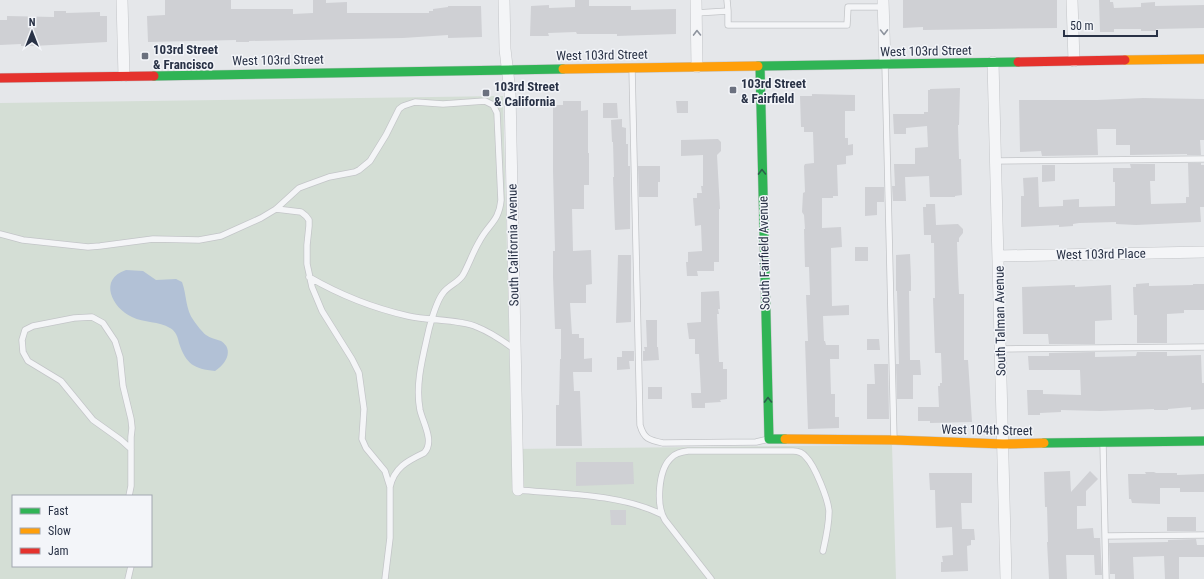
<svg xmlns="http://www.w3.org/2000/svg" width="1204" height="579" font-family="'Roboto Condensed',sans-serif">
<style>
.green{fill:#d4ded5;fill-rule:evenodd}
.water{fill:#b2c1d6}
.building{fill:#cfd0d4}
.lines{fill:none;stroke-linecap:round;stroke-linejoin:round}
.lane-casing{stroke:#c3c5c8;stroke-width:7}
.street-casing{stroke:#c3c5c8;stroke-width:12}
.fast-casing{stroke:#c3c5c8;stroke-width:10}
.slow-casing{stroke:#c3c5c8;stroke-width:10}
.jam-casing{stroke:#c3c5c8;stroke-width:10}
.lane{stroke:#f4f5f7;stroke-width:5.5}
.street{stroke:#f4f5f7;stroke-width:11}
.fast{stroke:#30b455;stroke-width:9}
.slow{stroke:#ff9f0a;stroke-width:9}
.jam{stroke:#e5322d;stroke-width:9}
.oneway{stroke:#8e949e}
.oneway2{stroke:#2b604b}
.poi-dot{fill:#6b717f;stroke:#f3f5f9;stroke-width:1.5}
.labels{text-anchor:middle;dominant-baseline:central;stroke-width:3;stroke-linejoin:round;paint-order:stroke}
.poi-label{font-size:13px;font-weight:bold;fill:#293246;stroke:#f3f5f9;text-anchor:start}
.street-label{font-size:13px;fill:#293246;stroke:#f3f5f9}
</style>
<rect width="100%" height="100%" fill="#e5e7ea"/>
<path class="green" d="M503 96 512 449 892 445 896 579H0V103ZM13 496H151V566H13Z"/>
<path class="water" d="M126 270 143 271 156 280 176 279 182 282C187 295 185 309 194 321 197 325 202 332 206 335 210 338 216 339 221 341 235 350 225 365 215 371 194 369 186 364 179 343 178 338 176 331 170 328 159 321 144 323 132 317 112 308 98 279 126 270Z"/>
<path class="building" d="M165 0H231V9H293V14L313 13V0H326V3L347 2V13H429V11H433V9L448 7V6H481L482 37 448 38V35L403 38 249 41V42H236V40L148 42 147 16 165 15Z
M575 0H589V6H631V10L676 9V34L617 36V34H577L576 32 548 33 549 36H530L531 6 549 5V8L575 7Z
M903 0H1057V28L923 30V27L903 28Z
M1099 0H1110V2H1113L1114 8 1141 7V3L1155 2V6L1204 5V28L1156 29V31H1141V29H1114V32H1100Z
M54 11H66V13L100 12V16H107V42L33 46H21V44L0 45V20H7V16L54 17Z
M960 88 959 125H958L959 159H961L962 195 955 196V197H930L929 176 908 177H905L906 201H893L892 186H895L894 164H915V148L928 147 927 126 906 128V134H894L893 114H924V112H928V90H930V89Z
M812 94 855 95V111H845V138H848V145L853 144V155L846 156V164L837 165 838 196H833V198H822V228L841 227 842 247 831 248 832 306 849 305V315L823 316 824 341H825L826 345H839V359H830L831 394H835V417H839V428L808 429 805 341H808L806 295H810L809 267H805L804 229H805L804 215 802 212 803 193 805 192 804 166 805 164 814 163 813 132H804V127H801L800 96H812Z
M1143 98 1204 99V140H1200L1201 155H1187V154L1130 155V145H1116V129H1097L1098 155 1042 156 1041 151 1020 152 1019 100H1097Z
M563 101H581V111L588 110V153H589V185H584V209H572L573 251 591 250 592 284 586 285V303H570L572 334H579V338H584V359L592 358V372H573L574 391H580L582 446H556V405H559L560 359H561V329H555L553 277V251H555L553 171V105H563Z
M676 101H688V113H677Z
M603 103H617L618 118H603Z
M622 119V127L626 128V144H628V166H630V229L615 230 613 177H614L613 142H612L611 120Z
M718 139 721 142V151L717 155 720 209H719V262H714V271H697L698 276H687L686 262H688V252L702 251 701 225 695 226 693 198H697V193H702L701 186H703V155L681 156V140Z
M1188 163H1201V165H1204V207H1200L1201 222 1136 225 1116 224V222L1079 223 1073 224V226L1059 227V225L1021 227V196H1024L1023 178 1038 177 1039 207 1063 206V200L1079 199V207L1115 206V182H1113V168H1131L1130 164H1155V181H1150L1151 204 1186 203V197H1189Z
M1042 165H1055V181L1042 182Z
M638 166H660V182H658V197H639Z
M865 187H884V202H877V215L865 216Z
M926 204H935L936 225 958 224 963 229V233L959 238V242H957L958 272 959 294H964V360H968L972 422 930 423V421H918V407H939L938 386H940V383H942L941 353H935L933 298H935L934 243H931V235H924L923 207H926Z
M855 247H868V261H855Z
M910 254 911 277V291H909L910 360H920L921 375H913V399H897L896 364H899L897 291H896V255Z
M618 255H631V322L616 323Z
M1149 283V286L1193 285V284H1204V310H1184V313L1167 314V343H1137V315H1134L1133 287H1136V284Z
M1075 285V287L1111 285 1112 320 1095 321V344H1049L1048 334H1023L1022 287Z
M719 291 720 309H718L719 314H717L719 362H723V369H727V399L720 400 721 402 705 403V408H692L691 393H701L699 354H695V339H689L687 323 701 322V292Z
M646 320H657V347H658L659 360 643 361V351H645L644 347H647Z
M867 339H879L880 350H867Z
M622 351H634V361H629L630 369 617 370V357H622Z
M1095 352V357L1136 356 1137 352H1167V356L1201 355 1202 383H1204V409L1191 410V407L1168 409V410H1154V409L1100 411 1061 410V412L1040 413V415H1028L1027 390H1043V394L1081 395 1080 370H1029L1028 356H1049V353Z
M874 364H888L889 419H867V384H875Z
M648 387H662V399H648Z
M576 462H633L634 484 576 486Z
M1070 471 1071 492 1090 471 1098 479 1086 491V506H1077V529L1093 528 1094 538H1100L1102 575H1095L1094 555H1066L1067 579H1049L1047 542H1048L1047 507H1045L1044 472Z
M1145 472H1154L1156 473H1177V475L1204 474V492H1180V488H1160V504L1132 503 1131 499H1129L1128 474H1146Z
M929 473H972V503H961L962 529H974L975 540H971V545L967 546 968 571 941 572V562H943L942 556 953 555 952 527 936 528 935 490H930Z
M610 510H626V525H611Z
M1167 517H1196V531H1167Z
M1196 539 1197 545H1204V557H1179V579H1165L1164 556 1133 557 1134 579H1115V574H1110L1109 543 1168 542V540Z"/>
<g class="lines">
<defs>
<path id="lane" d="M727 0 728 11
M696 13 728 11V25H847L848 7H884
M885 64 894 440
M632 68 640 425C644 439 649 440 663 443L756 442 769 439
M995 161 1204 159
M276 209 301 212 306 216 309 220V226L307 245V264L312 287 322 311 352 359 359 373 364 409 362 439 366 448 385 471 390 487V538L385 579
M0 234 23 240 88 247 100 246 153 239 199 240 221 236 261 218 276 209 299 188 307 185 329 177 355 172 359 170 370 161 386 135 399 109 403 106 415 102 443 104 485 101 493 105 497 113 501 200C499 222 488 224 479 242 473 252 469 264 463 275 458 283 449 285 443 293 436 302 432 318 429 329 423 356 415 384 420 410 423 423 435 442 424 453 407 461 394 468 390 487
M309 277C340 295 373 308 408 316 429 321 459 319 477 327 490 332 503 341 514 349
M1000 349 1204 347
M1103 443 1106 579
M518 490C563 494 620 494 661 514
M129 496 131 486V437L132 428 131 419 123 386 120 357 115 341 103 323 92 317 74 318 33 326 25 330 22 340 23 352 28 361 61 381 93 420 121 440 131 449
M1105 536 1204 535
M128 579 131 566
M711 579 665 520C656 506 658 470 671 458 675 453 681 452 688 451H793C798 451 803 453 806 457 815 466 828 499 829 511 829 525 826 538 823 551"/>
<path id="street" d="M122 0 124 76
M504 0 505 49 510 92 518 490
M696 0 697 67
M883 0 885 64
M1072 0 1074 61
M993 62 1006 579
M998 256 1204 252"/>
<path id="fast" d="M758 66 1018 62
M760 66 769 439H785
M154 76 563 69
M1044 443 1204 441"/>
<path id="slow" d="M1125 60 1204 59
M563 69 758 66
M785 439 894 440 1003 444 1044 443"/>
<path id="jam" d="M1018 62 1125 60
M0 78 154 76"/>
</defs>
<use href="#lane" class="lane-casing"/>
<use href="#street" class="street-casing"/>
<use href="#fast" class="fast-casing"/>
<use href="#slow" class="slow-casing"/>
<use href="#jam" class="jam-casing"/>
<use href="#lane" class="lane"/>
<use href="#street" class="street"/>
<use href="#fast" class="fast"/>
<use href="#slow" class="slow"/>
<use href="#jam" class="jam"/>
</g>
<defs><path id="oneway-chevron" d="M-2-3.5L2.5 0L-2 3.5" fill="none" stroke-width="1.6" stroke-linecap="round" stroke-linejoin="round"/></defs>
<g class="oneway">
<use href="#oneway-chevron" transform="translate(884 32) rotate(89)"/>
<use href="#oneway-chevron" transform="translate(697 33) rotate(-91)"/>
</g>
<g class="oneway2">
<use href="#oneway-chevron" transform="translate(762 172) rotate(-91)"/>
<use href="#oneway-chevron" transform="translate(768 400) rotate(-91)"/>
</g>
<g class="poi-dot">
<rect x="141" y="52" width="8" height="8" rx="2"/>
<rect x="729" y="86" width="8" height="8" rx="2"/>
<rect x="482" y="89" width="8" height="8" rx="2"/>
</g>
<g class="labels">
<g class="poi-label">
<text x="153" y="49">103rd Street<tspan x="153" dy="15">&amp; Francisco</tspan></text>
<text x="741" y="83">103rd Street<tspan x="741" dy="15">&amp; Fairfield</tspan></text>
<text x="494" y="86">103rd Street<tspan x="494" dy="15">&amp; California</tspan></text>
</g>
<g class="street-label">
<text transform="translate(926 51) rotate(-1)">West 103rd Street</text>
<text transform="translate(602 55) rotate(-1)">West 103rd Street</text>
<text transform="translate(278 60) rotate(-1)">West 103rd Street</text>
<text transform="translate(513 245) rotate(-91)">South California Avenue</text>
<text transform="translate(764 253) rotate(-91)">South Fairfield Avenue</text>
<text transform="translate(1101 254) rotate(-1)">West 103rd Place</text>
<text transform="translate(1000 321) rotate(-91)">South Talman Avenue</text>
<text transform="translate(987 430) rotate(1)">West 104th Street</text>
</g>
</g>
<rect x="12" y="495" width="140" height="72" fill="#f3f5f9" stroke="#a2a7b1"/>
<rect x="20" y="508" width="20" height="6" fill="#30b455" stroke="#a2a7b1"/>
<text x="48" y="515" font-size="12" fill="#293246">Fast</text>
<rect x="20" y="528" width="20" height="6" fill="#ff9f0a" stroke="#a2a7b1"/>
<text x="48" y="535" font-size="12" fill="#293246">Slow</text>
<rect x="20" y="548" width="20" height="6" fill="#e5322d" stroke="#a2a7b1"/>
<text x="48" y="555" font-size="12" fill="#293246">Jam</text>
<g transform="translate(32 32)" stroke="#f3f5f9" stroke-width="3" paint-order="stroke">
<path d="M0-3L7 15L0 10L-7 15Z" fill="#293246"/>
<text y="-6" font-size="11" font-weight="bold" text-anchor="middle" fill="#293246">N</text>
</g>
<path d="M1064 30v6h93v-6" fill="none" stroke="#293246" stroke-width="2"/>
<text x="1070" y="30" font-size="12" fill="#293246" stroke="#f3f5f9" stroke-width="3" paint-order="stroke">50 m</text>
</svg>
